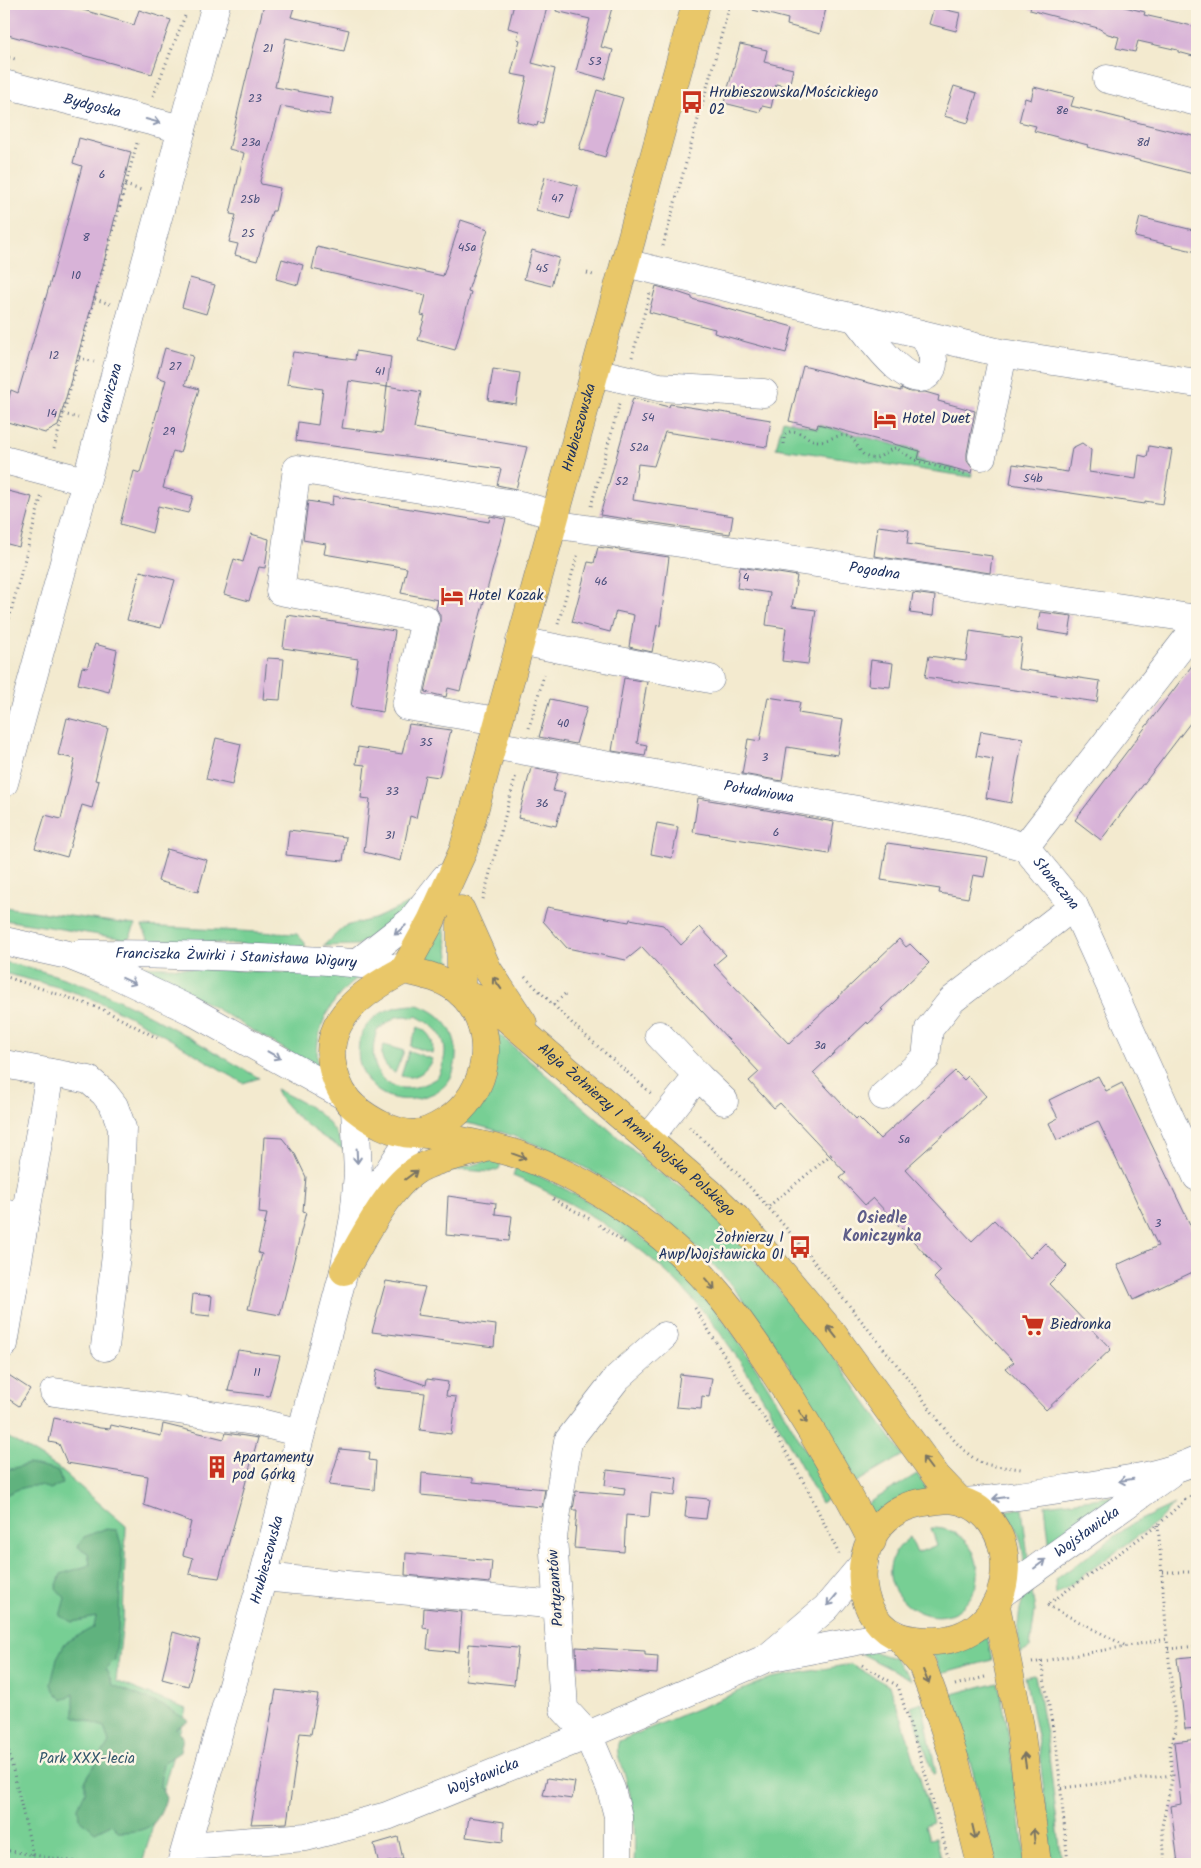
<svg xmlns="http://www.w3.org/2000/svg" width="1201" height="1868" font-family="Kalam,sans-serif">
<style>
.green{fill:#77cf94;stroke:#497f79;fill-rule:evenodd}
.forest{fill:#61b27e;stroke:#3e706e}
.building{fill:#d8b3d8}
.lines{fill:none;stroke-linecap:round;stroke-linejoin:round}
.minor-casing{stroke:#677086;stroke-width:29}
.major-casing{stroke:#677086;stroke-width:29}
.path{stroke:#677086;stroke-width:3;stroke-dasharray:1 4;stroke-linecap:butt}
.minor{stroke:#fff;stroke-width:28}
.major{stroke:#e9c769;stroke-width:28}
.oneway{stroke:#8d97ae}
.oneway2{stroke:#787363}
.labels{text-anchor:middle;dominant-baseline:central;stroke-width:5;stroke-linejoin:round;paint-order:stroke}
.number-label{font-size:12px;fill:#4a507c}
.poi-label{font-size:15px;fill:#1b2f5e;stroke:#fcf5e5;text-anchor:start}
.street-label{font-size:15px;fill:#1b2f5e;stroke:#fcf5e5}
.park-label{font-size:15px;fill:#32576c;stroke:#fcf5e5}
.neighbourhood-label{font-size:16px;font-weight:bold;fill:#5d5d89;stroke:#fcf5e5}
</style>
<rect width="100%" height="100%" fill="#fcf5e5"/>
<filter id="ink" filterUnits="userSpaceOnUse"><feTurbulence type="fractalNoise" baseFrequency=".02" numOctaves="2"/><feDisplacementMap in="SourceGraphic" scale="10" xChannelSelector="R" yChannelSelector="G"/><feConvolveMatrix kernelMatrix="1 2 1 2 8 2 1 2 1" color-interpolation-filters="sRGB"/></filter>
<filter id="wash" filterUnits="userSpaceOnUse"><feTurbulence type="fractalNoise" baseFrequency=".0096" numOctaves="4" result="noise"/><feDisplacementMap in="SourceGraphic" scale="20" xChannelSelector="R" yChannelSelector="G"/><feGaussianBlur stdDeviation="1.12" result="paint"/><feColorMatrix in="noise" values="0 0 0 0 0 0 0 0 0 0 0 0 0 0 0 0 0 1.4 0 .05"/><feComposite in="paint" operator="in"/></filter>
<g filter="url(#wash)">
<rect width="100%" height="100%" fill="#f3eacf"/>
<path class="green" d="M783 420 817 429 819 425 919 451 917 459 972 473 971 477 776 448Z
M410 903 418 904 358 945 323 946 345 926 374 919Z
M4 907 135 925 130 937 125 939 4 920Z
M444 925 451 968 419 959Z
M142 926 297 934 305 943V947L149 940Z
M4 962C104 982 172 1028 259 1078L243 1083C194 1054 145 1021 92 999 64 987 33 981 4 973Z
M144 966 360 976C329 999 313 1030 318 1069Z
M418 1005C447 1014 462 1039 454 1069 451 1082 441 1091 429 1095 351 1124 324 1004 418 1005ZM406 1016 414 1018 416 1016C445 1031 452 1046 438 1077 395 1105 362 1077 377 1030L396 1017Z
M418 1027C429 1032 435 1041 432 1053L410 1046Z
M493 1029 657 1171 698 1198 714 1213 821 1339 903 1455 855 1483C811 1399 749 1288 674 1227 644 1203 611 1181 576 1163 540 1145 503 1130 462 1122Z
M384 1045 404 1051 395 1073C385 1067 378 1057 384 1045Z
M409 1051 432 1059C427 1072 415 1080 401 1076Z
M276 1089C311 1107 328 1113 345 1150 325 1140 283 1111 276 1089Z
M488 1161H502L499 1169 490 1172 464 1170 442 1173Z
M516 1166C580 1193 642 1230 690 1280 745 1338 791 1427 832 1496L821 1503C784 1434 738 1345 683 1289 636 1239 576 1203 513 1176Z
M4 1435 57 1467 126 1526 123 1620 116 1681 186 1709 142 1864H4Z
M917 1474 930 1493 872 1515 867 1504Z
M1124 1495 1050 1550 1045 1505Z
M1174 1504 1156 1523 1056 1595 1055 1580 1132 1524Z
M1022 1508 1029 1566 1024 1570C1024 1547 1020 1527 1003 1511Z
M931 1528C946 1528 958 1532 968 1543 976 1553 980 1571 977 1583 952 1659 846 1586 910 1537L917 1553 937 1545Z
M1031 1585 1035 1611 1030 1648 1020 1654C1017 1628 1016 1607 1031 1585Z
M987 1635 992 1660 941 1674 932 1651 974 1643Z
M871 1651 894 1658 912 1680 860 1653Z
M851 1664 889 1686 902 1719 933 1822 925 1825 929 1839 936 1838 943 1864H634C636 1833 634 1805 625 1775 622 1764 614 1752 619 1741L771 1678Z
M1033 1675 1035 1676 1047 1739 1062 1864H1052L1038 1741 1025 1677Z
M998 1682 1007 1724 1026 1864H996L973 1772 949 1695Z
M922 1702 936 1773 933 1774 911 1706Z"/>
<path class="forest" d="M28 1464 58 1471 62 1484 50 1489C33 1482 19 1488 4 1496V1471Z
M104 1529 117 1530 122 1549 118 1634 115 1660 106 1669 113 1685 164 1706 189 1721 176 1728 183 1738 180 1752 163 1763 160 1786 166 1798C158 1826 148 1832 119 1832L111 1824 95 1832 79 1818 78 1807 85 1792V1781L109 1742 104 1727 74 1716V1693L63 1700 55 1692 51 1684 57 1658 65 1643 94 1627 96 1617 73 1622 60 1616 65 1598 56 1588 61 1574 90 1565 88 1553 78 1547 84 1537Z"/>
<g id="blocks">
<path class="building" d="M4 4H63L134 25 139 10 171 20 152 74 4 34Z
M264 4H295L291 17 349 30 344 51 286 38 275 87 333 98 330 115 281 106 260 181 261 184 280 188 275 211H272L257 261 235 255 238 244 229 242 236 215 230 214 244 153 229 149Z
M514 4H548L532 63 555 69 543 123 538 122 537 126 517 121 527 77 511 74 520 40 517 39 519 31 508 28Z
M557 4H613L601 47 613 50 605 79 576 71 590 19 556 11Z
M754 4H827L820 34 787 25 788 19 753 10Z
M1031 4H1113L1145 12 1144 15 1197 27V57L1178 52V50L1138 41 1135 52 1116 48 1119 37 1108 34 1098 28 1030 10Z
M934 7 960 13 956 31 929 24Z
M740 44 767 50 764 62 793 69 789 87 776 84 771 108 762 106 760 112 724 103Z
M954 86 977 93 968 123 944 116Z
M1034 87 1074 97 1071 106 1197 137V175L1087 147 1088 145 1034 131 1036 126 1019 122 1025 98 1031 100Z
M597 90 623 98 605 157 579 149Z
M79 138 131 152 104 262 58 426 45 433 4 421V416L11 390 18 393 60 249 82 166 73 163Z
M545 177 578 186 570 219 536 210Z
M1140 217 1197 231V252L1135 237Z
M461 220 488 229 468 291 471 292 455 350 418 340 425 316 421 315 426 295 312 269 317 247 443 276Z
M532 250 559 258 551 286 524 279Z
M282 259 303 265 298 285 276 279Z
M190 278 215 285 206 314 182 307Z
M656 286 677 292 692 297V299L793 327 786 353 714 333 715 329 649 312Z
M165 348 193 356 185 385 199 389 180 453 173 451 163 488 193 496 188 513 158 506 152 533 120 524 134 471 140 473 166 380 157 377Z
M356 351 391 357 387 387 349 381 342 428 382 433 387 386 421 392 414 428 527 447 516 489 497 485 501 469 296 441 298 422 318 425 323 389 287 384 293 352 355 360Z
M803 366 901 391V388L910 392H925L939 396 938 401 975 411 967 453V461L973 469 972 473 918 459 920 451 818 424 817 428 789 421Z
M493 369 520 373 516 404 488 400Z
M633 398 669 407 670 404 771 420 767 447 665 432 654 466 638 464 633 500 733 516 730 534 600 515Z
M1082 443 1091 450 1089 472 1136 479 1139 455 1147 457 1149 446 1172 450 1163 504 1145 501V504L1010 484 1013 464 1068 472 1072 448Z
M4 490 32 497 19 547 4 543Z
M333 496 489 522 490 516 506 519 460 691 448 688 446 697 425 692 440 622V615L436 608 438 600 401 593 407 568 324 554 326 544 303 540 308 501 332 505Z
M878 526 909 530 907 544 992 556 990 573 874 556Z
M251 534 269 539 265 568 259 567 249 601 224 594 234 559 243 562Z
M598 547 669 557 660 626 657 625 652 652 629 647 634 615 616 611 610 632 572 622 588 562 594 563Z
M740 567 797 576 792 607 816 610 808 664 782 661 786 628 766 625 770 593 737 588Z
M140 571 175 580 161 628 127 620Z
M913 593 935 596 933 616 910 613Z
M1040 612 1072 616 1069 635 1037 630Z
M287 615 395 631 383 712 351 707 358 659 283 648Z
M970 631 1022 639 1018 669 1100 681 1097 702 925 677 929 656 966 661Z
M95 644 117 650 109 692 78 684 82 667 87 668Z
M267 658 284 659 280 700 263 699Z
M1197 659V714L1101 840 1075 820Z
M871 660 893 663 890 687 868 685Z
M624 678 647 682 637 743 647 745 645 756 612 751Z
M768 697 800 702 798 713 843 720 837 755 787 747 782 781 742 774 748 739 760 741Z
M550 699 587 707 576 744 539 737Z
M67 718 108 728 95 780 99 781 92 808 82 805 67 857 35 848 45 815 61 819 75 759 58 755Z
M409 724 451 730 439 777 425 775 416 818 410 816 401 861 364 852 370 799 361 798 365 765 356 764 358 747 402 754Z
M981 731 1023 738 1011 803 986 798 993 759 976 756Z
M216 738 241 744 232 785 206 779Z
M531 768 558 773 553 791 565 793 556 826 518 818Z
M698 798 834 822 829 854 693 832Z
M657 823 678 827 672 858 651 854Z
M289 830 346 837 343 861 286 855Z
M887 843 988 857 984 877 973 875 968 898 939 893 940 889 881 880Z
M167 849 207 860 198 892 158 881Z
M547 907 629 922 630 919 663 925 681 945 700 927 726 955 714 965 789 1044 899 939 906 947 910 944 929 963 881 1009 883 1010 868 1024 867 1022 813 1073 856 1119 858 1117 880 1139 955 1071 964 1080 968 1076 986 1096 905 1169 972 1241 994 1220 1030 1258 1045 1243 1067 1266 1049 1284 1111 1349 1046 1410 1006 1368 1014 1362 934 1278 941 1271 873 1198 865 1205 840 1178 846 1173 780 1103 774 1108 749 1081 759 1072 642 947 626 960 567 948 543 921Z
M1098 1076 1106 1091 1122 1083 1197 1239V1270L1133 1300 1117 1265 1158 1246 1098 1121 1057 1140 1049 1123 1058 1118 1049 1100Z
M264 1137 282 1138 295 1154 306 1177 303 1211 306 1212 280 1315 248 1309 262 1254 258 1253 267 1214 259 1213Z
M448 1196 496 1203 495 1214 512 1216 509 1241 446 1235Z
M386 1281 425 1287 417 1315 496 1325 494 1347 372 1332Z
M193 1294 212 1296 210 1316 191 1314Z
M238 1350 280 1356 269 1396 228 1391Z
M377 1369 426 1385 427 1379 448 1382 446 1396 456 1397 451 1434 420 1430 425 1393 374 1388Z
M4 1372 30 1389 19 1406 4 1396Z
M680 1374 712 1378 709 1397 702 1396 701 1409 676 1407Z
M54 1418 100 1428 110 1429 111 1425 161 1436 163 1424 224 1439 226 1433 258 1438 219 1578 189 1574 193 1558 183 1555 191 1522 144 1505 148 1476 67 1463 59 1444 49 1442Z
M340 1449 370 1452 369 1460 376 1461 374 1490 329 1485Z
M607 1470 677 1478 675 1496 651 1493 649 1517 626 1515 624 1552 574 1548 577 1510H573L576 1491 624 1495 625 1488 605 1485Z
M422 1473 473 1478V1482L545 1489 542 1507 421 1495Z
M687 1497 709 1499 706 1519 685 1517Z
M406 1553 492 1561 490 1583 405 1575Z
M424 1608 462 1612 459 1652 427 1649 429 1629 423 1628Z
M173 1632 200 1640 188 1686 162 1679Z
M469 1644 518 1648 514 1685 466 1680Z
M576 1647 645 1651V1655L658 1656 657 1674 577 1668Z
M1197 1656V1728L1185 1729 1177 1658Z
M276 1690 318 1695 311 1734 300 1733 287 1823 251 1824Z
M1197 1739V1864H1178L1171 1806 1181 1804 1174 1742Z
M547 1778 575 1782 572 1799 543 1795Z
M469 1817 504 1822 503 1842 466 1837Z
M398 1837 403 1859 379 1864 374 1844Z"/>
</g>
</g>
<g filter="url(#ink)">
<use href="#blocks" fill-opacity="0" stroke="#677086" stroke-width="1"/>
<g class="lines">
<defs>
<g id="minor">
<path d="M1107 79 1197 102"/>
<path id="s1" d="M4 84 182 129"/>
<path d="M625 263 1001 353 1197 383"/>
<path d="M855 318C867 332 911 398 930 372 938 360 929 346 924 335"/>
<path d="M594 372 659 387 764 393"/>
<path d="M982 456 1003 354"/>
<path d="M4 460 85 481"/>
<path id="s2" d="M552 524 1197 619"/>
<path id="s3" d="M1197 626 1025 847 1074 906 1197 1177"/>
<path d="M520 641 710 679"/>
<path d="M498 721 406 706 425 619 280 591 297 469 520 505 555 515"/>
<path id="s4" d="M492 745 964 829 1025 847"/>
<path id="s5" d="M4 783 216 4"/>
<path d="M4 941 68 955 108 971 190 1010 343 1095"/>
<path id="s6" d="M80 954C140 954 199 955 259 958 308 960 356 961 404 970"/>
<path d="M357 963 411 921 445 878"/>
<path d="M659 1035 698 1076"/>
<path d="M4 1064 89 1080 104 1093 114 1106 122 1128 119 1230 105 1347"/>
<path d="M883 1096 926 1058 929 1029 952 1000 1074 906"/>
<path d="M648 1139 698 1076 724 1101"/>
<path d="M4 1213 25 1218 4 1344"/>
<path d="M25 1218 50 1073"/>
<path d="M361 1226 380 1184 413 1134"/>
<path d="M54 1392 253 1421 301 1433"/>
<path d="M964 1502C1005 1499 1046 1492 1086 1486 1124 1480 1162 1476 1197 1460"/>
<path d="M263 1577 557 1605"/>
<path id="s7" d="M1001 1594 1169 1474"/>
<path d="M767 1658 826 1608 864 1563"/>
<path id="s8" d="M188 1846 306 1837 387 1816 588 1735 767 1658 894 1634"/>
<path id="s9" d="M181 1864 263 1577 344 1271 354 1217 358 1174 355 1108"/>
<path d="M618 1864V1816L611 1789 588 1735 564 1709 553 1537 568 1441 617 1378 664 1336"/>
</g>
<g id="major">
<path d="M461 910 488 970 523 1023"/>
<path id="s10" d="M404 970 431 921 463 851 696 4"/>
<path d="M404 970C423 974 444 978 460 992 500 1029 490 1094 445 1122 437 1127 424 1134 413 1134 393 1133 371 1121 355 1108 343 1098 337 1084 333 1069 321 1019 366 990 404 970Z"/>
<path id="s11" d="M461 993 483 1001 503 1015 709 1192 736 1218 833 1334 937 1477 959 1500"/>
<path d="M461 993V924"/>
<path d="M420 1133C451 1139 483 1144 513 1153 593 1179 668 1232 721 1297 747 1329 770 1365 792 1400 821 1446 848 1492 872 1541"/>
<path d="M344 1271C363 1240 390 1181 424 1166 443 1157 464 1154 483 1149"/>
<path d="M949 1499C1025 1505 1026 1636 936 1641 924 1641 906 1640 895 1635 850 1612 854 1538 894 1513 911 1502 930 1501 949 1499Z"/>
<path d="M996 1606 1020 1726 1037 1864"/>
<path d="M899 1637 922 1665 932 1692 955 1760 981 1864"/>
</g>
</defs>
<use href="#minor" class="minor-casing"/>
<use href="#major" class="major-casing"/>
<path class="path" d="M4 56 15 59
M153 96 185 16
M125 185 141 190
M663 246 730 4
M587 273 596 276
M95 299 110 304
M632 357 650 293
M79 358 94 362
M63 414 78 418
M784 444V435C798 424 805 441 819 441 830 441 839 432 850 437 859 442 858 456 871 458 881 460 887 449 896 448L917 461 965 474
M54 448 137 143
M591 506 620 402
M558 624 578 553
M4 638 42 494
M529 728 545 671
M483 899 516 775
M4 976 102 1009 157 1038
M525 977 578 1029 653 1095
M553 1005 565 994
M689 1127C771 1200 836 1291 906 1376 927 1402 951 1446 980 1462 990 1467 1009 1467 1021 1469
M553 1199 592 1220
M769 1206 833 1153
M599 1225 627 1244
M695 1308 752 1401 778 1438 807 1488 839 1554
M1185 1499 1197 1493
M1158 1525 1167 1639
M1163 1572H1197
M1124 1645 1047 1605 1158 1525 1186 1499
M1168 1649 1197 1646
M1041 1661 1057 1751 1068 1864
M1032 1663 1167 1639 1176 1731 1169 1748 1173 1775 1162 1826 1165 1864
M862 1665 898 1686 926 1776 950 1864
M955 1685 985 1677
M4 1732 33 1855
M1061 1788 1173 1775
M4 1850 88 1864"/>
<use href="#minor" class="minor"/>
<use href="#major" class="major"/>
</g>
<defs><path id="oneway-shaft" d="M-6 0H5M1.5-3L5.5 0L1.5 3" fill="none" stroke-width="1.6" stroke-linecap="round" stroke-linejoin="round" transform="scale(1.25)"/></defs>
<g class="oneway">
<use href="#oneway-shaft" transform="translate(153 121) rotate(15)"/>
<use href="#oneway-shaft" transform="translate(400 930) rotate(140)"/>
<use href="#oneway-shaft" transform="translate(129 981) rotate(25)"/>
<use href="#oneway-shaft" transform="translate(274 1055) rotate(29)"/>
<use href="#oneway-shaft" transform="translate(357 1156) rotate(87)"/>
<use href="#oneway-shaft" transform="translate(1126 1480) rotate(170)"/>
<use href="#oneway-shaft" transform="translate(1000 1498) rotate(173)"/>
<use href="#oneway-shaft" transform="translate(1040 1564) rotate(-37)"/>
<use href="#oneway-shaft" transform="translate(832 1600) rotate(130)"/>
</g>
<g class="oneway2">
<use href="#oneway-shaft" transform="translate(497 983) rotate(-125)"/>
<use href="#oneway-shaft" transform="translate(519 1156) rotate(20)"/>
<use href="#oneway-shaft" transform="translate(411 1175) rotate(-37)"/>
<use href="#oneway-shaft" transform="translate(710 1284) rotate(49)"/>
<use href="#oneway-shaft" transform="translate(832 1332) rotate(-128)"/>
<use href="#oneway-shaft" transform="translate(803 1417) rotate(58)"/>
<use href="#oneway-shaft" transform="translate(927 1463) rotate(-127)"/>
<use href="#oneway-shaft" transform="translate(926 1677) rotate(68)"/>
<use href="#oneway-shaft" transform="translate(1025 1760) rotate(-98)"/>
<use href="#oneway-shaft" transform="translate(974 1832) rotate(77)"/>
<use href="#oneway-shaft" transform="translate(1034 1836) rotate(-96)"/>
</g>
</g>
<defs>
<symbol id="bus-bare" viewBox="-9 -9 18 18"><path d="M-5-6H5V4H4V6H2V4H-2V6H-4V4H-5ZM-3.5-4V0h7V-4ZM-3.5 1.2v1.5H-2V1.2ZM2 1.2v1.5H3.5V1.2Z" fill="#c8321e" stroke="#fcf5e5" stroke-width="2.5" paint-order="stroke"/></symbol>
<symbol id="hotel-bare" viewBox="-9 -9 18 18"><path d="M-6-4.5h1.5V1H6V5H4.5V3h-9V5H-6ZM-4 0a1.8 1.8 0 1 1 3.6 0ZM.5 0V-2.5h3Q6-2.5 6 0Z" fill="#c8321e" stroke="#fcf5e5" stroke-width="2.5" paint-order="stroke"/></symbol>
<symbol id="supermarket-bare" viewBox="-9 -9 18 18"><path d="M-6-5.5h2.5l.6 2H6L4.5 2H-2.5L-4.4-4H-6ZM-1.5 3.2a1.3 1.3 0 1 0 .1 0ZM3 3.2a1.3 1.3 0 1 0 .1 0Z" fill="#c8321e" stroke="#fcf5e5" stroke-width="2.5" paint-order="stroke"/></symbol>
<symbol id="building-bare" viewBox="-9 -9 18 18"><path d="M-4-6H4V6H1V3H-1V6H-4ZM-2.5-4.3h1.7v1.8h-1.7ZM.8-4.3h1.7v1.8H.8ZM-2.5-1h1.7V.8h-1.7ZM.8-1h1.7V.8H.8Z" fill="#c8321e" stroke="#fcf5e5" stroke-width="2.5" paint-order="stroke"/></symbol>
</defs>
<g fill-rule="evenodd">
<use href="#bus-bare" x="676" y="86" width="32" height="32"/>
<use href="#hotel-bare" x="869" y="403" width="32" height="32"/>
<use href="#hotel-bare" x="436" y="580" width="32" height="32"/>
<use href="#bus-bare" x="784" y="1231" width="32" height="32"/>
<use href="#supermarket-bare" x="1017" y="1309" width="32" height="32"/>
<use href="#building-bare" x="201" y="1451" width="32" height="32"/>
</g>
<g class="labels">
<g class="number-label">
<text x="268" y="48">21</text>
<text x="595" y="61">53</text>
<text x="255" y="98">23</text>
<text x="1062" y="110">8e</text>
<text x="251" y="142">23a</text>
<text x="1143" y="142">8d</text>
<text x="102" y="174">6</text>
<text x="557" y="198">47</text>
<text x="250" y="199">25b</text>
<text x="248" y="233">25</text>
<text x="86" y="237">8</text>
<text x="467" y="247">45a</text>
<text x="542" y="268">45</text>
<text x="76" y="275">10</text>
<text x="54" y="355">12</text>
<text x="175" y="366">27</text>
<text x="380" y="371">41</text>
<text x="52" y="413">14</text>
<text x="648" y="417">54</text>
<text x="169" y="431">29</text>
<text x="639" y="447">52a</text>
<text x="1033" y="478">54b</text>
<text x="622" y="481">52</text>
<text x="746" y="577">4</text>
<text x="601" y="581">46</text>
<text x="563" y="723">40</text>
<text x="426" y="742">35</text>
<text x="765" y="757">3</text>
<text x="392" y="791">33</text>
<text x="542" y="803">36</text>
<text x="776" y="832">6</text>
<text x="390" y="835">31</text>
<text x="820" y="1045">3a</text>
<text x="904" y="1139">5a</text>
<text x="1158" y="1223">3</text>
<text x="257" y="1372">11</text>
</g>
<g class="poi-label">
<text x="709" y="93">Hrubieszowska/Mościckiego<tspan x="709" dy="17">02</tspan></text>
<text x="902" y="419">Hotel Duet</text>
<text x="468" y="596">Hotel Kozak</text>
<text x="784" y="1238" text-anchor="end">Żołnierzy I<tspan x="784" dy="17">Awp/Wojsławicka 01</tspan></text>
<text x="1050" y="1325">Biedronka</text>
<text x="233" y="1458">Apartamenty<tspan x="233" dy="17">pod Górką</tspan></text>
</g>
<g class="street-label">
<text stroke="none"><textPath href="#s1" startOffset="91">Bydgoska</textPath></text>
<text stroke="none"><textPath href="#s5" startOffset="404">Graniczna</textPath></text>
<text stroke="none"><textPath href="#s10" startOffset="572">Hrubieszowska</textPath></text>
<text stroke="none"><textPath href="#s2" startOffset="326">Pogodna</textPath></text>
<text stroke="none"><textPath href="#s4" startOffset="271">Południowa</textPath></text>
<text stroke="none"><textPath href="#s3" startOffset="328">Słoneczna</textPath></text>
<text stroke="none"><textPath href="#s6" startOffset="156">Franciszka Żwirki i Stanisława Wigury</textPath></text>
<text stroke="none"><textPath href="#s11" startOffset="224">Aleja Żołnierzy I Armii Wojska Polskiego</textPath></text>
<text stroke="none"><textPath href="#s7" startOffset="106">Wojsławicka</textPath></text>
<text stroke="none"><textPath href="#s9" startOffset="316">Hrubieszowska</textPath></text>
<text transform="translate(556 1588) rotate(-94)">Partyzantów</text>
<text stroke="none"><textPath href="#s8" startOffset="306">Wojsławicka</textPath></text>
</g>
<g class="park-label">
<text x="87" y="1759">Park XXX-lecia</text>
</g>
<g class="neighbourhood-label">
<text x="882" y="1218">Osiedle<tspan x="882" dy="18">Koniczynka</tspan></text>
</g>
</g>
<rect width="1201" height="1868" fill="none" stroke="#fcf5e5" stroke-width="20"/>
</svg>
